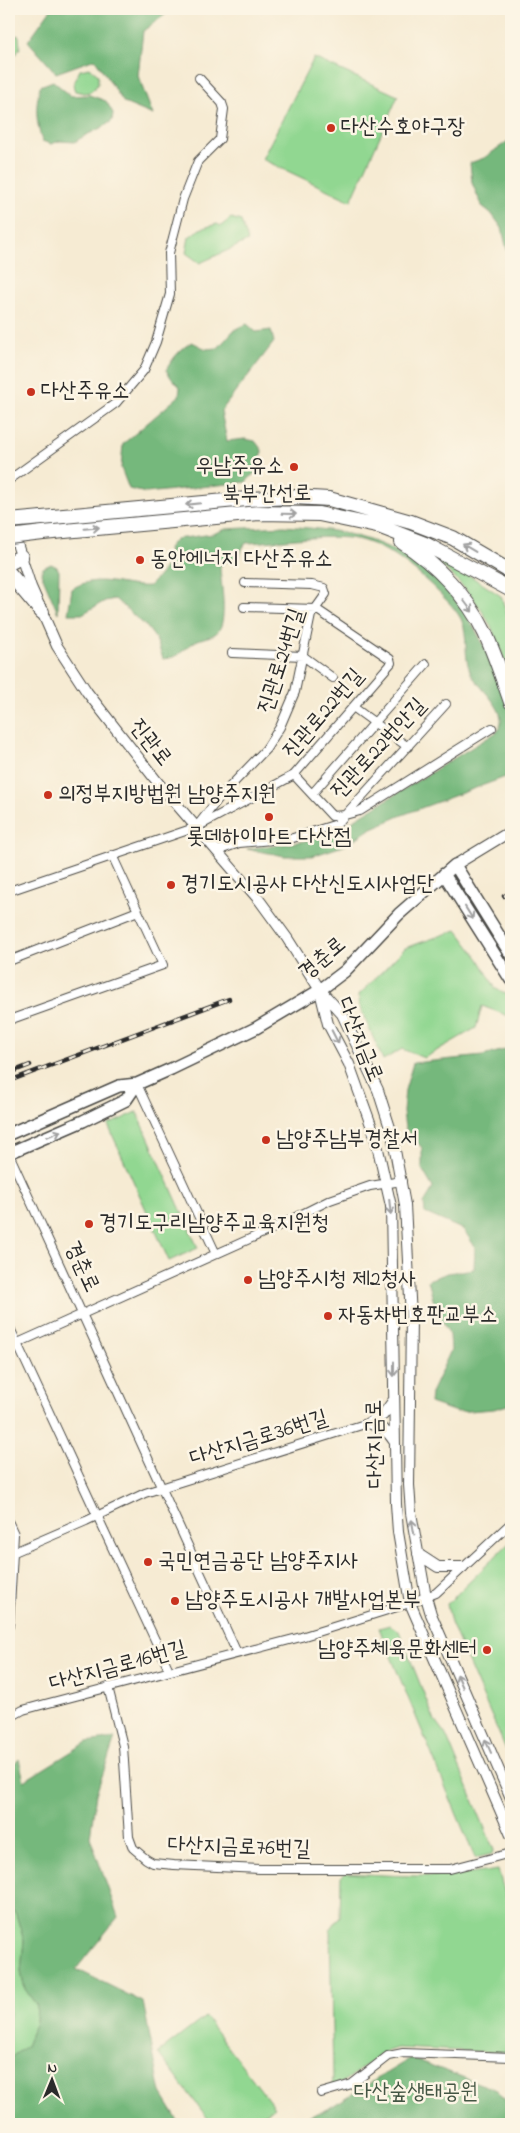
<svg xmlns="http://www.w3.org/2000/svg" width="520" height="2133" font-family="'Indie Flower','Poor Story',sans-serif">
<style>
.green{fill:#91d791;stroke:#5e815e}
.forest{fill:#74b87b;stroke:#507253}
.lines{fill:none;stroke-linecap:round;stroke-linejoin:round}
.street-casing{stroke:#494844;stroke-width:10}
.secondary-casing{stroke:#494844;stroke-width:12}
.primary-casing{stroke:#494844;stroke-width:14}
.highway-casing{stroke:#494844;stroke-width:16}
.street{stroke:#fff;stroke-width:8}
.secondary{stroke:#fff;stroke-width:10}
.primary{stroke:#fff;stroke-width:11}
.highway{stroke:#fff;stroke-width:14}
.rail-casing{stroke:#2b2b2b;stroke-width:4.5}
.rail{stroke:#fcf5e5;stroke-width:2.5;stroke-dasharray:8;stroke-linecap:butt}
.highway-bridge-casing{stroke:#494844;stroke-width:16;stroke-linecap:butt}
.highway-bridge{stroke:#fff;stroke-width:14}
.oneway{stroke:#a0a0a0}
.poi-dot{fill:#c8321e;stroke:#fcf5e5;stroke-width:2}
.labels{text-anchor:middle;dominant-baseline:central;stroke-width:5;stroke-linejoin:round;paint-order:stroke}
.poi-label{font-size:22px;fill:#2b2b2b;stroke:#fcf5e5;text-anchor:start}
.street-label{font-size:22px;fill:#2b2b2b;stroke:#fcf5e5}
.park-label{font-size:22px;fill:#445644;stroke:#fcf5e5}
</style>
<rect width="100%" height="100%" fill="#fcf5e5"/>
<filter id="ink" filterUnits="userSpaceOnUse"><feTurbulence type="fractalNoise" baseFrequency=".02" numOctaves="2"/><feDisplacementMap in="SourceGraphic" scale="10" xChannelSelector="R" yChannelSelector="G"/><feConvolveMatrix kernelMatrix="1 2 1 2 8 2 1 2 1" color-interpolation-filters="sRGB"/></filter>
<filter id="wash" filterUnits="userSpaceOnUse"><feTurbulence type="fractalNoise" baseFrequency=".0096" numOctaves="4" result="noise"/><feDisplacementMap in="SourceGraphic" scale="20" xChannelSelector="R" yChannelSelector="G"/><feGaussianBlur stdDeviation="1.12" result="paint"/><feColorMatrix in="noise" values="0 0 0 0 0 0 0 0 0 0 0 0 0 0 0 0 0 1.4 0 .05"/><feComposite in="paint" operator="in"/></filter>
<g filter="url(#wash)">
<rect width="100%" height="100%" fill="#f6ebd3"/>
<path class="green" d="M9 33 19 36 20 48 15 55 9 57Z
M314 58 398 96 351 201 262 159Z
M90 68 98 75V84L91 92 84 93 75 91 73 85 80 70Z
M231 218 241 221 248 241 200 263 186 253 189 237 200 229 217 224 221 226Z
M428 554 472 577 501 596 511 626V678C505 663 500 646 493 631 479 600 454 575 428 554Z
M457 930 479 959 496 989 508 995 511 999V1017L482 1006 476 1028 424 1058 402 1049 383 1060 359 1005V995L405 948Z
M137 1112 198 1248 169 1261 108 1125Z
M511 1541V1761L451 1623 447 1604Z
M390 1625 399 1631 434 1719 446 1735 494 1850 492 1854 475 1858 379 1628Z
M498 1870 511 1914V2053L397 2048C371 2054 356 2078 332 2088L333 2078 330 1930 340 1916 341 1877 345 1873C399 1876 444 1879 498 1870Z
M9 1905 16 1914 24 1941 21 1972 25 1989 37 2006 36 2022 26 2046 9 2059Z
M205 2017 274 2107 251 2124H212L158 2053Z"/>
<path class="forest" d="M51 9H167L166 14 143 31 138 76 153 115 124 103 95 59 56 73 28 41Z
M53 81 71 96 89 95 106 101 113 113 112 121C100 130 87 133 75 142L60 141 51 144 42 141C36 122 35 106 40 86Z
M511 139V251L507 250 502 228 491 213 482 206 472 183 470 163 484 158Z
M247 324 256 332 271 330 274 342 221 411 227 441 245 439 255 441 262 450 260 467 246 482 146 493 129 489 121 468 123 444 179 396 180 387 172 379 166 370C173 358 180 349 192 342L206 349 218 348 234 330Z
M284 526C308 528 333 529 356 536 420 553 458 592 486 650 495 668 510 694 511 714 513 734 511 755 511 775L402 815 370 829 346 845 312 856H285L247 849 306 841 344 826 497 732C499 729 501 725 501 722 503 705 476 686 470 671 463 654 469 635 461 619 454 606 441 595 431 585 412 567 389 549 364 541 335 532 278 542 246 543L242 549 239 559 225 562 220 566C220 581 230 625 215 634 208 638 199 638 193 643 180 652 180 657 163 659L156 639 146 626 115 599 105 601 82 614H68L72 589C98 572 122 588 149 586 160 575 171 565 168 548L176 539 213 534 226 529Z
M51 564 57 567 59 571 58 613 41 573 43 568Z
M511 1048V1404L494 1409 456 1412 430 1403 431 1393 451 1350 450 1335 436 1310 428 1280 448 1273 474 1269 475 1247 464 1230 425 1213 424 1203 433 1188 422 1169V1148L405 1128 403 1112 405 1090 413 1063 483 1056Z
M115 1738 96 1794 90 1837 118 1917 76 1969 143 2002 161 2093 180 2124H9V2059L26 2046 36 2022 37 2006 25 1989 21 1972 24 1941 16 1914 9 1905V1770L19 1759 24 1781 87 1742Z
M411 2058 497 2090 511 2107V2124H289L326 2110Z"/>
</g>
<g filter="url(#ink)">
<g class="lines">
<defs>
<path id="street" d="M9 480 116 403 144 370 156 342 170 294 169 253 183 199 198 161 220 139 224 109 222 103 199 78
M232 653 303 656 333 678
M353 707 408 747
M294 775 332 816 345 815 446 704
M312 794 426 664
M198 825 219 798 266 749 280 727 295 692 311 615 326 594 324 588 312 585 245 583
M217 851 239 843 293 838 337 824 345 815 360 811 492 728
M9 891 197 827 294 775 391 663 390 659 316 609 244 607
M9 961 138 911
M9 1020 163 965 112 855
M137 1084 216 1254
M9 1154 237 1653
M9 1326 169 1670
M9 1347 274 1228 330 1200 370 1186 402 1181
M9 1523 14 1534 9 1626
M12 1553 86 1521 145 1493 368 1423
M108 1687 123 1746 129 1837 133 1848 146 1859 153 1863 174 1865 260 1869H450L511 1853
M9 1718 23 1710 45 1704 301 1637 410 1603 436 1593 511 1523
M321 2093 352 2084 388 2056 403 2053 511 2057"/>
<path id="secondary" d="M9 519 31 587 57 646 87 692 159 784 260 901 287 938 320 990 342 1014 378 1090 392 1134 405 1205 411 1317 409 1485 411 1513 426 1597 431 1614 511 1798
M455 865 511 831
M320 991 328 1024 349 1064 375 1136 391 1206 396 1504 398 1532 410 1603 511 1835
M368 1423 383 1415 393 1401
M368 1423C380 1427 387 1430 394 1441
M418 1554 438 1567H463"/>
<path id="primary" d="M444 874 511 980
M9 1134 119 1086 137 1084 171 1069 256 1028 320 990 345 971 399 914 455 865 511 955
M9 1153 83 1121 126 1100 137 1084"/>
<path id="highway" d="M42 518 247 499 294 497 329 499 411 522 453 538 511 572
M43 533 259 513 319 514 381 527 425 544 511 590
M402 542C435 563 468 597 485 633 495 655 503 679 511 702
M9 563 21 557
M9 573 42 612"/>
</defs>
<use href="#street" class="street-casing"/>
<use href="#secondary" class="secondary-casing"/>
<use href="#primary" class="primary-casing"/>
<use href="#highway" class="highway-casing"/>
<use href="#street" class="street"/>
<use href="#secondary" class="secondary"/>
<use href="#primary" class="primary"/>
<use href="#highway" class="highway"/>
<defs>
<path id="rail" d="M504 896 511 893
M9 1073 30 1065
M9 1081 229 999"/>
</defs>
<use href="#rail" class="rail-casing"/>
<use href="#rail" class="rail"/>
<defs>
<path id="highway-bridge" d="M9 521 42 518
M9 537 43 533"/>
</defs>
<use href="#highway-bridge" class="highway-bridge-casing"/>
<use href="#highway-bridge" class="highway-bridge"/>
</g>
<defs><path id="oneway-shaft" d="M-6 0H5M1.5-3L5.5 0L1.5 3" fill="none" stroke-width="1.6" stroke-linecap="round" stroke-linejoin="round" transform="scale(1.25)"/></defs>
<g class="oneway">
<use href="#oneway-shaft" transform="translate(193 504) rotate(174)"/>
<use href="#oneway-shaft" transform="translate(289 514) rotate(1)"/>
<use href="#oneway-shaft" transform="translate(92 528) rotate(-5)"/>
<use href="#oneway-shaft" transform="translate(469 548) rotate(-149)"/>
<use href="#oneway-shaft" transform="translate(468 606) rotate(53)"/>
<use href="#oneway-shaft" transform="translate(469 913) rotate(58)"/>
<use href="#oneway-shaft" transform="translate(335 1037) rotate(63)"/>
<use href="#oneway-shaft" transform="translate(54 1134) rotate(-23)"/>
<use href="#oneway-shaft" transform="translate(390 1207) rotate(84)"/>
<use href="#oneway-shaft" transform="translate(394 1369) rotate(90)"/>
<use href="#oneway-shaft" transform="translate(413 1527) rotate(-100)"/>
<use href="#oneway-shaft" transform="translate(460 1681) rotate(-113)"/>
<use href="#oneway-shaft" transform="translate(488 1746) rotate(-114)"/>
</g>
</g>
<g class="poi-dot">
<circle cx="331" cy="128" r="5"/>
<circle cx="31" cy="392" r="5"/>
<circle cx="294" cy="467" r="5"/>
<circle cx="140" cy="560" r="5"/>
<circle cx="48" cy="795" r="5"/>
<circle cx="269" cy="817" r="5"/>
<circle cx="171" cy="885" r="5"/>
<circle cx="266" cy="1140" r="5"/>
<circle cx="89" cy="1224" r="5"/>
<circle cx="248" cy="1280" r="5"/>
<circle cx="328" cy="1316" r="5"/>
<circle cx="148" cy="1562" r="5"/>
<circle cx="175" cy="1601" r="5"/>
<circle cx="487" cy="1650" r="5"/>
</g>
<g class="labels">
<g class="poi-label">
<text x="341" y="128">다산수호야구장</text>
<text x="41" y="392">다산주유소</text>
<text x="284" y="467" text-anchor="end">우남주유소</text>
<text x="150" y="560">동안에너지 다산주유소</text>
<text x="58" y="795">의정부지방법원 남양주지원</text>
<text x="269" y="838" text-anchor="middle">롯데하이마트 다산점</text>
<text x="181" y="885">경기도시공사 다산신도시사업단</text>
<text x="276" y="1140">남양주남부경찰서</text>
<text x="99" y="1224">경기도구리남양주교육지원청</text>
<text x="258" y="1280">남양주시청 제2청사</text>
<text x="338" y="1316">자동차번호판교부소</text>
<text x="158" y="1562">국민연금공단 남양주지사</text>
<text x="185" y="1601">남양주도시공사 개발사업본부</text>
<text x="477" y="1650" text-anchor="end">남양주체육문화센터</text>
</g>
<g class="street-label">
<text transform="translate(267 495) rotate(-1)">북부간선로</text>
<text transform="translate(282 661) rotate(-72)">진관로24번길</text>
<text transform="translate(324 714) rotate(-49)">진관로22번길</text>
<text transform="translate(150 743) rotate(52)">진관로</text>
<text transform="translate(379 749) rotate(-47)">진관로22번안길</text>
<text transform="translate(323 959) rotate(-40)">경춘로</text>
<text transform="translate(359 1040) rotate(68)">다산지금로</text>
<text transform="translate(81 1267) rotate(65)">경춘로</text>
<text transform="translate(259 1439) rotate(-17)">다산지금로36번길</text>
<text transform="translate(376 1444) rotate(-91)">다산지금로</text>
<text transform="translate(118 1667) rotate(-15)">다산지금로16번길</text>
<text transform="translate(239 1848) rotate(2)">다산지금로76번길</text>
</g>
<g class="park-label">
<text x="416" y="2093">다산숲생태공원</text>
</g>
</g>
<rect width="520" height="2133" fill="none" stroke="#fcf5e5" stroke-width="30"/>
<g transform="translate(52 2080) rotate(1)" stroke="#fcf5e5" stroke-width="4" paint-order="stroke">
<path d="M0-4L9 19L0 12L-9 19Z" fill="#2b2b2b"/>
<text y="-8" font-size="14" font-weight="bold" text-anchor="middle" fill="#2b2b2b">N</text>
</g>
</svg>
